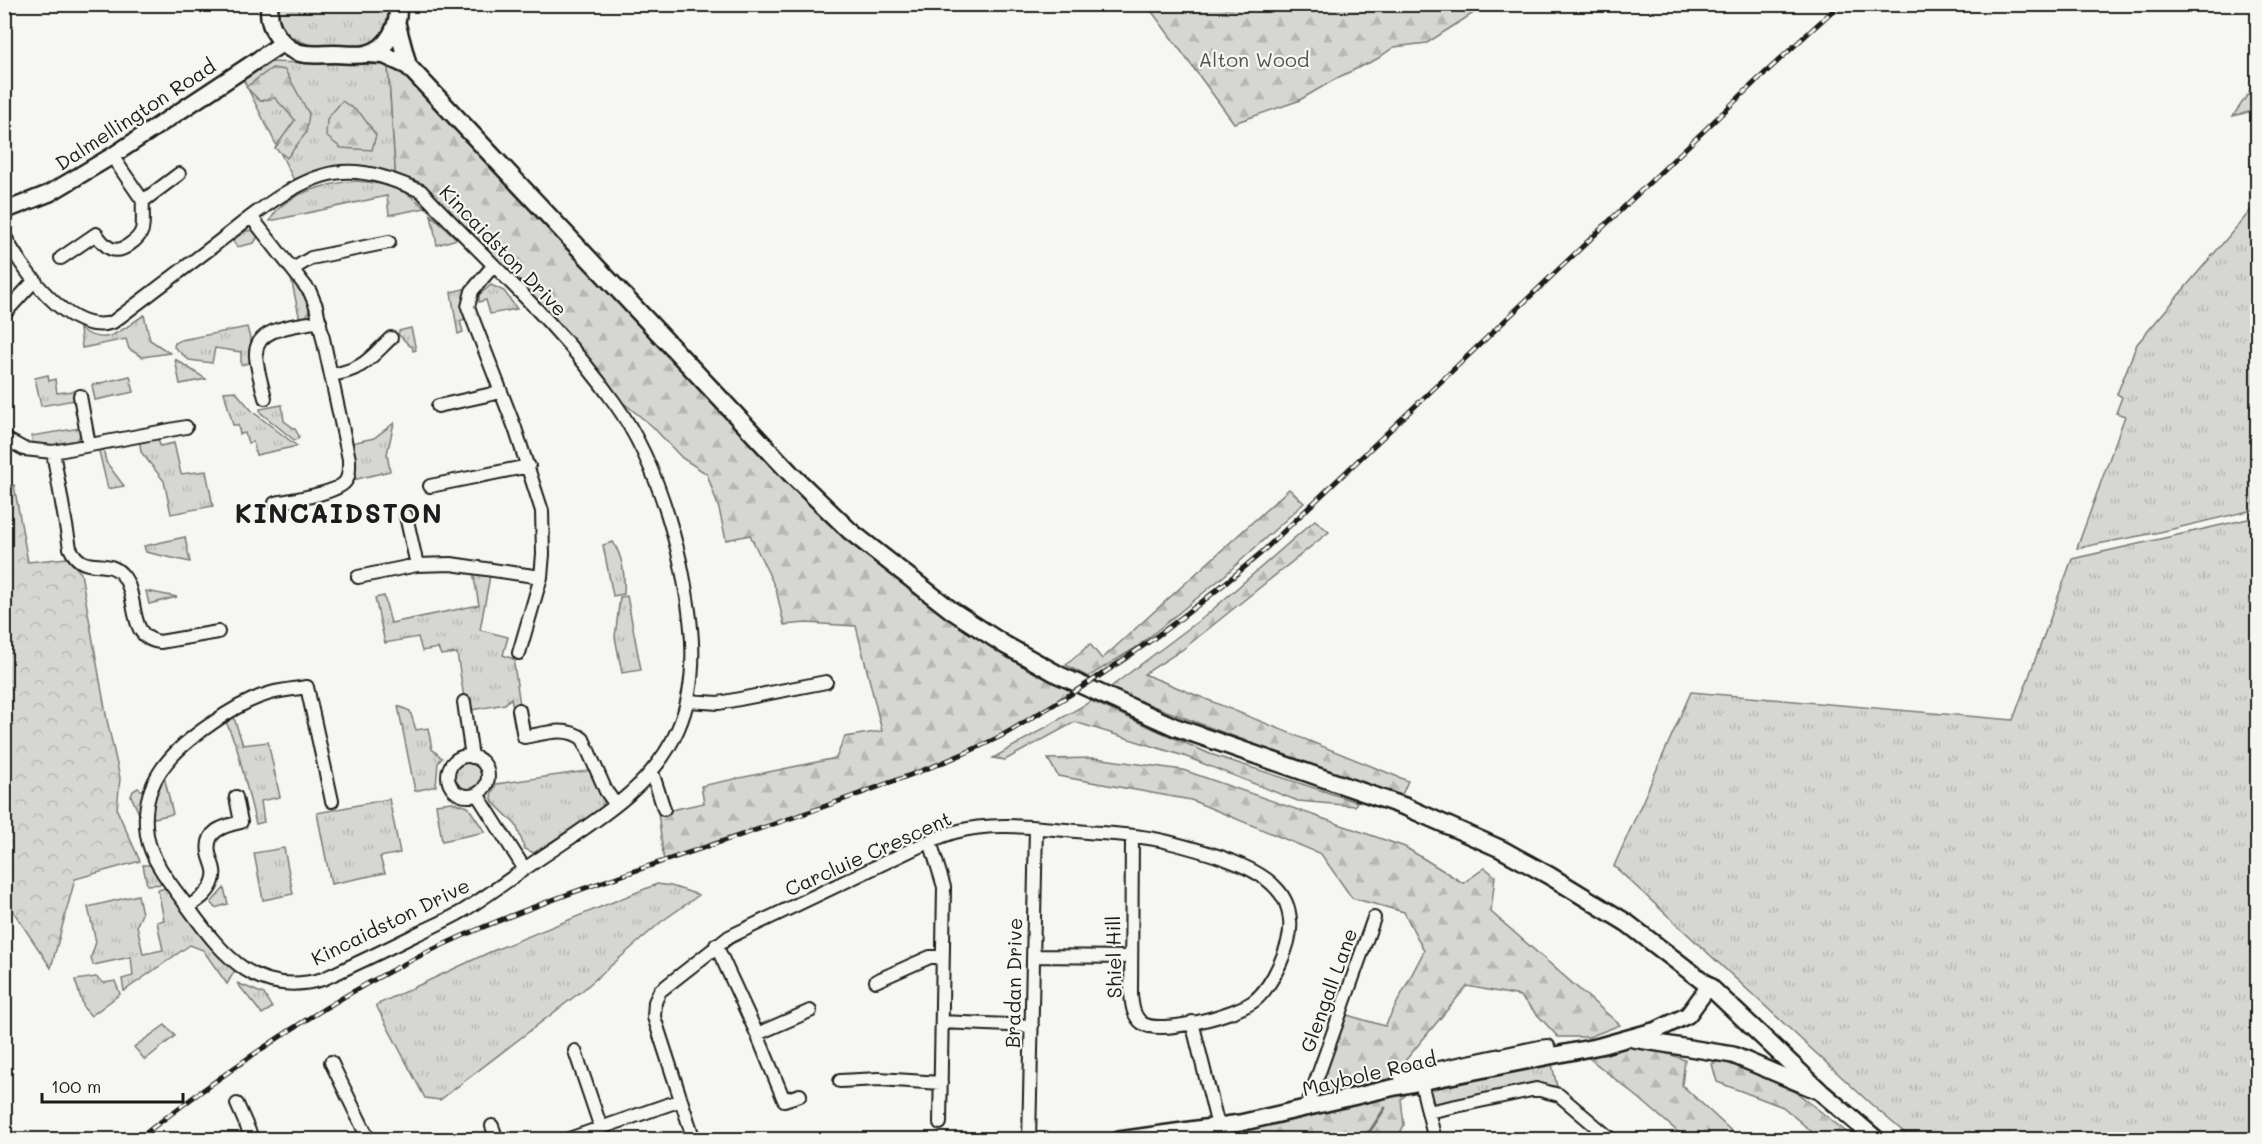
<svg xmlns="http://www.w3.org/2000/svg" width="2262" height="1144" font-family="Mali,sans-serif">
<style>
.grass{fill:url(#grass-tufts);stroke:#797977;stroke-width:1.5}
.forest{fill:url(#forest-firs);stroke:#797977;stroke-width:1.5}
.park{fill:url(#park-crowns);stroke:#797977;stroke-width:1.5}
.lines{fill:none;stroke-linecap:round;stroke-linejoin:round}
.stream{stroke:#727271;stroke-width:3}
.minor-casing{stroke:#1c1c1c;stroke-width:16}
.major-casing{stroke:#1c1c1c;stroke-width:20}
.highway-casing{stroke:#1c1c1c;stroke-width:21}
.minor{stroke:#f6f6f2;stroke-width:12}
.major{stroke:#f6f6f2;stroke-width:15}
.highway{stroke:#f6f6f2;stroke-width:16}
.rail-casing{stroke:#1c1c1c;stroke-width:5}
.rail{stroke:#f6f6f2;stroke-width:3;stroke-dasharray:9;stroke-linecap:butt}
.labels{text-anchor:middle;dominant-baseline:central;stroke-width:4.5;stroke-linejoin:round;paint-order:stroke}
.park-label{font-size:20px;fill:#545453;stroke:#f6f6f2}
.street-label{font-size:20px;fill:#1c1c1c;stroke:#f6f6f2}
.district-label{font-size:26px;font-weight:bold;letter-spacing:1.5px;fill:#1c1c1c;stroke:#f6f6f2}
</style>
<defs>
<pattern id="grass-tufts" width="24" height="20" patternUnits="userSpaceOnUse" patternTransform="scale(1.5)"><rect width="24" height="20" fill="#d6d6d2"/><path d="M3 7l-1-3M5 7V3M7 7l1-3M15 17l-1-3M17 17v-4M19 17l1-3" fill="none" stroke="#b7b7b4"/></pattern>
<pattern id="forest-firs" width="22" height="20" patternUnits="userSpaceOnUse" patternTransform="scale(1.5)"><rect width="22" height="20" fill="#d6d6d2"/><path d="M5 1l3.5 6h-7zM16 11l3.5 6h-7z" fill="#b7b7b4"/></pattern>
<pattern id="park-crowns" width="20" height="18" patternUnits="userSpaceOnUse" patternTransform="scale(1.5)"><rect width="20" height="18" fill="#d6d6d2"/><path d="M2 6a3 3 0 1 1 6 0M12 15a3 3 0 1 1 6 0" fill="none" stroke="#b7b7b4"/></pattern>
</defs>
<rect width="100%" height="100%" fill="#f6f6f2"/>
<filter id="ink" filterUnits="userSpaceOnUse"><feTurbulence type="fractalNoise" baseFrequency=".0167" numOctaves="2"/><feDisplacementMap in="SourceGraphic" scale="12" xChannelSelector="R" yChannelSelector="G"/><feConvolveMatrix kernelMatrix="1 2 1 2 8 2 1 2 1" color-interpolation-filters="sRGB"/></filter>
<g filter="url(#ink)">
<path class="grass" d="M391 4C391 15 390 32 381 39 361 55 296 51 281 27 277 20 279 12 280 5Z
M267 62 388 65 396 181 362 173 297 186 243 79Z
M2257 81V110L2233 116Z
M356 181C384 183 404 187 425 208L389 215 387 196 270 221C282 194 328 183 356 181Z
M2257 203 2258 467 2254 473 2257 490V509L2160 532 2077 548 2125 416 2116 413 2122 397 2117 394 2137 344Z
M431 215 457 239 437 245Z
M253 230 260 233 254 243 237 247 232 240 246 231Z
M291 278C301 290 314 299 307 316L300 320Z
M491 285 504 291 517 309 490 314 486 300 479 302V295Z
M467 288C462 298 462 307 467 318L460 321 463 332 458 334 451 292Z
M144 315 150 340 170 353 142 357 129 349 126 339 82 348 80 329C107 348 121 330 144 315Z
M247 327 251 342 249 363 241 365V352L215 348 212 363 189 360 174 347 175 343 181 340Z
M411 328 416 350 413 351 412 346H410L398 334 399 331Z
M175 359 206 379 180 384Z
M48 375 49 381 55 379 57 393 73 391 75 400 41 406 35 378Z
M130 376 134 392 95 400 92 385Z
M235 391 253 412 297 446 256 455 253 442 248 443 245 433 240 434 238 425H233L224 392Z
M282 405 284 421 295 429 299 436 298 439 294 440 261 413 260 409Z
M394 423 387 454 390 471 345 482 347 444 374 438Z
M80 428C85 450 48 446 34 445L31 436Z
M157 433 160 446 174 443 181 474 206 471 213 506 171 514 164 481 141 452 139 436Z
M97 443H102L106 462 124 486 108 489Z
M2257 517V1139H1912L1872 1105 1614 866 1691 692 2013 720 2072 559Z
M185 537 190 562 146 552 144 546Z
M613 542C623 557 625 577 624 594L613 596 603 545Z
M472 567 491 570 480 630 508 637 503 655 516 660 514 664 520 705 513 707 511 698 505 704 466 711 457 653 441 655 438 648 422 651 418 637 385 643 375 598 384 596 391 623 479 605Z
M146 591 177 597 149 604Z
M627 596 641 670 622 673 615 637 620 597Z
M398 706 410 711 416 730 428 728 432 749 442 758 438 763 436 786 415 791Z
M233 715 243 745 268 742 280 797 261 801 264 822 256 824 237 748 225 719Z
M454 776a14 14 0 1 1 28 0a14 14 0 1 1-28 0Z
M593 770 605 800 600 811 534 853 525 849 516 825 493 802 491 795 496 784Z
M163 772 173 814 150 819 152 802Z
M138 788 144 792 140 816 131 796 133 791Z
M389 799 400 853 380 857 385 873 331 884 317 813Z
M452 802 468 807 485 832 442 841 436 804Z
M284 848 293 894 263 900 254 853Z
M143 865H150L165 884 147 885Z
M657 884 671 886 699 895 661 922 583 990 440 1100 425 1098 376 1005 490 952Z
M173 886 238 965 227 984 203 950 190 945 124 991 122 979 133 976 131 957 93 965 91 957 96 942 88 907 138 895 142 914 137 925 143 954 163 950 157 922 164 920 158 890Z
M224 888 228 904 215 908 211 903Z
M96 977 104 983 115 981 120 994 91 1016 84 1008 75 980Z
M237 983 264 994 272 1008 262 1014Z
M165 1025 175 1036 145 1060 134 1047Z
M1550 1056 1559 1095 1547 1091 1428 1112 1421 1082Z"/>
<path class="forest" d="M1147 5H1486L1427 43 1394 47 1377 59 1339 77 1298 101 1234 123Z
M392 58 850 531 1059 675 1074 693 992 741 956 757 901 779 664 862 658 812 664 809 671 810 704 803 701 786 836 758 845 737 882 731 856 626 806 623 784 625 776 589 750 535 726 540 719 509 707 474 682 458 652 426 600 384 421 192 396 181 388 65Z
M272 68 285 70 309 114 306 133 287 158 275 148 295 120 275 98 260 101 246 87Z
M342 101 360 113 376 135 372 150 341 148 326 136 327 119Z
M1289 489 1304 503 1224 576 1137 647 1088 677 1066 665 1090 644 1102 659Z
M1315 520 1329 532 1182 650 1144 674 1408 781 1400 799 1108 689 1204 617Z
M1091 701 1210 754 1357 802 1355 806 1298 801 1184 756 1075 722 1005 760 993 758Z
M1095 758 1183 770 1405 847 1463 883 1485 868 1495 876 1491 912 1620 1025 1589 1037H1558L1520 996 1467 986 1390 1079 1325 1092 1323 1081 1347 1015 1385 1026 1424 951 1404 912 1352 898 1321 854 1191 800 1058 776 1048 759Z
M1627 1038 1685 1060 1682 1085 1740 1139H1686L1640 1099 1579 1050Z
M1720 1061 1759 1073 1796 1092 1855 1139H1820L1783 1107 1717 1082 1712 1064Z
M1421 1082 1401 1099 1404 1125 1397 1139 1209 1140 1218 1126Z"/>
<path class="park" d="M14 485 28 562 67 558 81 573 107 720 120 778 117 810 140 861 75 879 51 968 5 899 4 489Z"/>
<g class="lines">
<path class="stream" d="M1353 1140 1370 1131 1385 1108"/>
<defs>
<path id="minor" d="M112 156 143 201 179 174
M252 218 310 292 316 306 349 459C349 466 350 476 345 482 335 494 290 500 275 503
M4 235C21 268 70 338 113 322 146 297 179 272 212 247 248 220 295 176 342 172 370 170 396 181 421 191 486 260 559 324 614 402 648 449 668 508 681 565 692 619 701 677 678 729 653 787 598 819 548 853 519 872 492 893 463 911 448 920 431 927 415 935 385 950 354 965 323 979 258 998 224 957 190 910 174 888 151 862 147 835 139 783 171 751 211 724 229 711 249 699 271 693 283 690 295 689 307 687L332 801
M61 258 96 234C106 248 115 256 130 244 136 240 140 236 142 230 144 221 142 210 143 201
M493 266 472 291 468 307 515 428 542 511 543 554 541 577 519 653
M293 269 311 258 389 242
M4 314 35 280
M331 375C363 370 369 359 391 338
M80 396 89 445
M265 398C262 385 257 370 256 356 254 326 298 326 320 321
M438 406 501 392
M4 438 24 449 53 452 186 427
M53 452 70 548C84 578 108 554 124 577 139 598 127 638 160 642L218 632
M430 486 529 466
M406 516 417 565
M358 577 417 565 451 564 541 577
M687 701 719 703 826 682
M464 702 472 757
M519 710 524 737C542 734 567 725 583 739L606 791 616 805
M448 776a20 20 0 1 1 40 0a20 20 0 1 1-40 0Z
M652 772 664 809
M477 794 524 868
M930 841 944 887 940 1123
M188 907C198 900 209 894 213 881 217 870 211 863 209 853 205 830 224 826 241 822L236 797
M716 945 757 1034 784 1100 800 1095
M1033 956 1131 957
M876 981 930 957H943
M942 1022 1032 1026
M1192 1022 1218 1126
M757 1034 810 1011
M575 1051 601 1128
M331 1062 369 1140
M840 1081 879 1079 941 1083
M1421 1082 1435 1140
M1402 1086 1401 1076 1539 1047 1548 1046 1550 1056
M237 1104 253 1140
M1306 1109 1374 918
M1428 1112 1536 1089 1559 1095 1612 1140
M492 1126 497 1140
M566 1140 681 1100
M694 1140 654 1017 655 1002 660 991 729 937 930 841C938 838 947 834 955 832 997 820 1045 829 1087 832 1112 834 1139 835 1164 841 1195 849 1254 863 1276 888 1285 897 1289 907 1290 920 1293 943 1272 987 1254 1001 1237 1014 1160 1036 1142 1023 1133 1016 1132 1005 1131 994L1132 836
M1029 1140 1036 828"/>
<path id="major" d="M4 211 50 193 112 156 283 43
M1633 1039 1733 1055 1816 1090
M1119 1140 1240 1123 1391 1088 1600 1046 1657 1030 1688 1015 1709 986"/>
<path id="highway" d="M270 4C265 27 284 52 306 54 315 55 325 54 334 54 344 54 356 56 366 54 388 50 401 24 397 4
M397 25 408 66
M368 54 384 55 408 66 792 475 850 531 951 610 1005 645 1059 675 1175 727 1406 807 1501 849 1550 876 1627 923 1709 986 1822 1093 1877 1140"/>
</defs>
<use href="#minor" class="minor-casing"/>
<use href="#major" class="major-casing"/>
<use href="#highway" class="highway-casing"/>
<use href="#minor" class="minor"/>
<use href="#major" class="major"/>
<use href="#highway" class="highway"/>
<defs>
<path id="rail" d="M137 1140C244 1057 356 980 481 928 603 877 732 841 856 795 902 778 949 762 993 740 1010 732 1026 721 1043 711 1121 665 1193 612 1261 553L1753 84 1840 4"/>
</defs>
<use href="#rail" class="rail-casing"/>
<use href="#rail" class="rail"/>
</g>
</g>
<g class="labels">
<g class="park-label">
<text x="1254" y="59">Alton Wood</text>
</g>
<g class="street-label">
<text transform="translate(135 114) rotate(-33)">Dalmellington Road</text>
<text transform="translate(504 250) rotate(46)">Kincaidston Drive</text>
<text transform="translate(868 853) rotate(-24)">Carcluie Crescent</text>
<text transform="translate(390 921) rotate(-26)">Kincaidston Drive</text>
<text transform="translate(1113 957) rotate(-91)">Shiel Hill</text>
<text transform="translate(1013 983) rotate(-89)">Bradan Drive</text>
<text transform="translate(1328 990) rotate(-70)">Glengall Lane</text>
<text transform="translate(1369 1073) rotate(-13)">Maybole Road</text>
</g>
<g class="district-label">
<text x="339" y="513">KINCAIDSTON</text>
</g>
</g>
<rect width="2262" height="1144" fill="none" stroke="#f6f6f2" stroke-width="24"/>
<rect x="12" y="12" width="2238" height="1120" fill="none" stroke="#1c1c1c" stroke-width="2" filter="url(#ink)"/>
<path d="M42 1093v9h141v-9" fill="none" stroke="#1c1c1c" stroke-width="3"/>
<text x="51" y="1093" font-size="18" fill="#1c1c1c" stroke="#f6f6f2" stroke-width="4.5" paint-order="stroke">100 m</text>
</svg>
